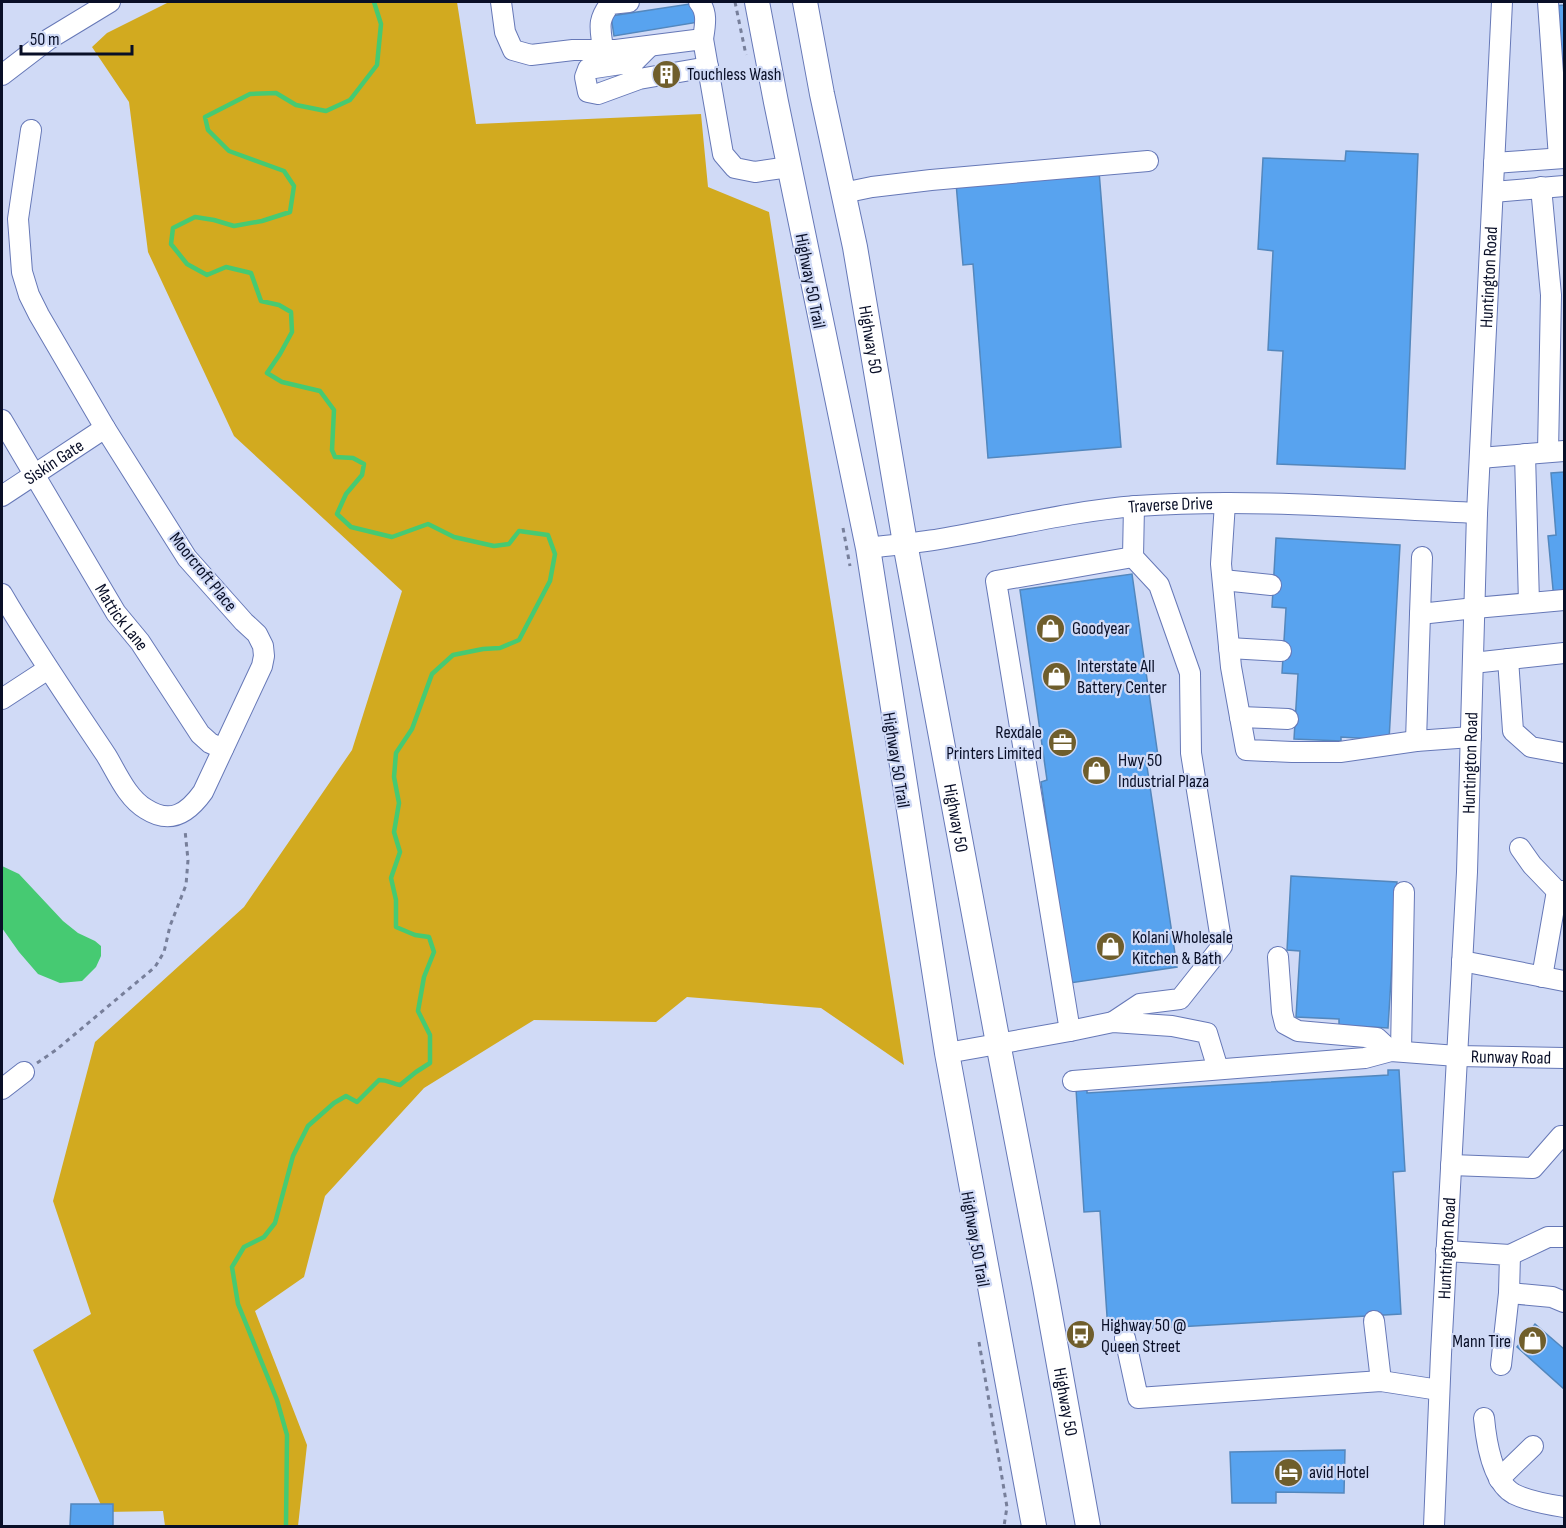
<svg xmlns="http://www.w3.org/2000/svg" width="1566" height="1528" font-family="'Sofia Sans Condensed',sans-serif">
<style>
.green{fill:#d2aa1f}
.water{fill:#46ca72}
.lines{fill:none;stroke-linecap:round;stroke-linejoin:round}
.stream{stroke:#46ca72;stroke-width:4.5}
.building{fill:#58a3ef;stroke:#5387bd;stroke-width:1.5}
.minor-casing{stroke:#6678b7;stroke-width:22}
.major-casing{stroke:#6678b7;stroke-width:26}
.path{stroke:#777f9a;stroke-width:3;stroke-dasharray:4.5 4.5;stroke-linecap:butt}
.minor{stroke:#fff;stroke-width:20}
.major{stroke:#fff;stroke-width:24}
.labels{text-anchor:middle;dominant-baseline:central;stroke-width:4.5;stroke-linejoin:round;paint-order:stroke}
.poi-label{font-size:18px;fill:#090f27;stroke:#d0daf6;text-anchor:start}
.street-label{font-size:18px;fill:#090f27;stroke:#d0daf6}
</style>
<rect width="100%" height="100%" fill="#d0daf6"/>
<path class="green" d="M169 2H457L476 124 701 114 708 187 769 212 904 1065 821 1008 687 997 656 1022 534 1020 424 1088 325 1196 304 1277 255 1311 307 1445 298 1526H165L163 1511 104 1512 33 1350 91 1314 53 1201 95 1042 244 907 352 750 402 591 234 436 148 252 129 102 92 47 107 33Z"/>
<path class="water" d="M2 866 19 874 63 921 78 933 95 941 101 946V956L96 967 82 981 60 983 38 974 19 952 2 928Z"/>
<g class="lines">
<path class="stream" d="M286 1526 287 1435 277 1400 238 1304 232 1267 244 1247 264 1237 275 1223 293 1156 308 1126 334 1103 346 1096 357 1102 379 1080C388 1080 391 1083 400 1085L416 1072 430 1063V1035L418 1011 424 977 434 952 429 937 415 935 396 927V900L391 878 400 852 394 832 399 803 394 777 396 753 412 729 432 674 453 655 483 649 500 648 519 640 550 581 555 554 548 535 519 531 509 544 494 546 454 537 428 524 392 537 351 527 337 514 346 494 362 475 364 464 353 458 335 457 332 450 334 410 320 391 282 382 267 373 280 354 292 332 291 312 279 305 261 301 251 273 226 267 207 275 187 264 171 244 173 228 195 217 214 220 234 226 262 221 290 212 294 186 284 171 229 151 208 130 205 117 250 94 276 93 296 105 326 111 350 100 377 65 381 24 374 2"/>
</g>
<path class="building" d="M1564 2V85L1561 86 1555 6 1564 5Z
M696 3 699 22 614 36 611 16Z
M1346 151 1418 154 1405 469 1277 464 1283 351 1268 350 1273 251 1258 249 1263 158 1345 161Z
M1099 171 1121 447 988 458 973 264 963 265 956 183Z
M1564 472V599L1554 600 1548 536 1556 535 1551 473Z
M1276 538 1400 545 1389 740 1341 737V741L1294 739 1298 674 1282 673 1286 608 1272 607Z
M1132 574 1158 756 1146 760 1177 967 1070 983 1041 782 1047 780 1020 590Z
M1291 876 1397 882 1388 1028 1339 1025V1019L1296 1017 1300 951 1287 950Z
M1388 1070H1399L1405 1171 1393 1172 1401 1314 1108 1331 1100 1211 1084 1212 1076 1089 1087 1088V1093L1388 1075Z
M1535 1324 1564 1349V1389L1517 1347Z
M1345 1450 1344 1493 1276 1492V1503H1232L1230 1452Z
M71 1504H113V1526H70Z"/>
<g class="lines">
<defs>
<g id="minor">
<path d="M501 2 505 32 513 50 531 55 573 50H616L703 39 723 154 735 168 755 172 789 167"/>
<path d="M699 2C708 12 705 26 703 39"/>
<path d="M1548 2 1559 158"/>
<path d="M650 46 634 62 588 69 585 77 588 92 598 94 639 79 708 67"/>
<path d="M603 50C601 29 596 22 610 4L629 2"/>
<path d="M2 75 49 39 110 2"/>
<path d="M1494 163 1564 158"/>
<path d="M1541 187 1551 295 1548 452"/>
<path d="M1493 192 1564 186"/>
<path d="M843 193 872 187 931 180 1148 161"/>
<path id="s1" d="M2 420 116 613 140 642 200 734 210 743 223 749"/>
<path d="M1525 454 1529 603"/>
<path d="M1480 458 1564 451"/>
<path id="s2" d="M2 496 105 428"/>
<path d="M1225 503 1221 564 1231 667 1246 750 1292 752H1340L1416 741"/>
<path id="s3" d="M868 548C892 545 916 543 940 539 1006 528 1070 511 1137 506 1250 498 1364 508 1477 513"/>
<path d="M1422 557 1420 614 1475 608 1564 600"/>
<path d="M1223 580 1271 585"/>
<path d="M2 594C34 649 70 701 106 755 117 773 127 798 146 809 171 825 188 813 203 792L262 666 264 656 263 646 257 634 244 622 187 558 105 428 39 315 29 295 22 272 18 219 31 130"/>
<path d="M1420 614 1416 741 1471 737"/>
<path d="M1229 648 1281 651"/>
<path d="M1508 659 1513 731 1531 747 1564 753"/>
<path d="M1473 663 1564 653"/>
<path d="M2 699 48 669"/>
<path d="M1240 717 1288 719"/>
<path d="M1520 848 1532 865 1557 891"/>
<path d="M1278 957 1282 1012 1285 1024 1298 1031 1377 1038 1391 1051"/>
<path d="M1462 961 1564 981"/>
<path d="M1542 977 1557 891H1564"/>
<path d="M1113 1022 1140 1004 1180 999 1222 946 1191 753 1190 673 1159 585 1133 557"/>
<path d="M1070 1031 1113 1022 1172 1026 1207 1033 1218 1069"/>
<path d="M1401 1051 1404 892"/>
<path d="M947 1053 1070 1031 996 581 1133 557 1134 506"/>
<path id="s4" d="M1073 1081 1365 1058 1391 1051 1457 1056 1564 1058"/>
<path d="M2 1089 24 1072"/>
<path d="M1451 1165 1533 1168 1561 1136H1564"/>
<path d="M1446 1251 1510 1255 1509 1293 1501 1365"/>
<path d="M1510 1255 1548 1237H1564"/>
<path d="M1509 1293 1552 1297 1564 1302"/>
<path d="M1374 1321 1381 1381"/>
<path d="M1125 1338 1138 1398 1381 1381 1439 1390"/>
<path d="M1484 1418C1486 1440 1492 1482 1514 1494 1526 1500 1551 1505 1564 1507"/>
<path d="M1499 1479 1533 1446"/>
<path id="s5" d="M1434 1526 1441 1354 1467 872 1477 513 1502 2"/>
</g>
<g id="major">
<path d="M757 2 776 102 868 548 947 1053 1034 1526"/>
<path id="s6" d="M805 2 822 94 855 247 905 543 998 1043 1045 1287 1088 1526"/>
</g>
</defs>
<use href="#minor" class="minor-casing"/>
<use href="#major" class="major-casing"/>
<path class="path" d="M735 2 746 55
M843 528 850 566
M37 1063 56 1050 155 967 164 952 170 926 186 885 188 860 185 830
M979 1342 1007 1507 1004 1526"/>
<use href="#minor" class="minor"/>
<use href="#major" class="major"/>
</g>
<defs>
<symbol id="building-disc" viewBox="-11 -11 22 22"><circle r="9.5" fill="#6f5e2c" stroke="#d0daf6"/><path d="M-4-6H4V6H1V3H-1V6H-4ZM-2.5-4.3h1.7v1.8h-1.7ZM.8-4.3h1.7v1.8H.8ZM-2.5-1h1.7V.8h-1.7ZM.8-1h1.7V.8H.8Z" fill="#fff"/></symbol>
<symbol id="shop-disc" viewBox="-11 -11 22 22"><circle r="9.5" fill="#6f5e2c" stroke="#d0daf6"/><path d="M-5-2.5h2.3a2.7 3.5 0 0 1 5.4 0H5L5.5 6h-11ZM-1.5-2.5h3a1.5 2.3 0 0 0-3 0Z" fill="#fff"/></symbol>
<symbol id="office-disc" viewBox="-11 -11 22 22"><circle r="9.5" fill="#6f5e2c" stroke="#d0daf6"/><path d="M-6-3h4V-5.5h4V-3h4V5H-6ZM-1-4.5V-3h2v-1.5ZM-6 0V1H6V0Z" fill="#fff"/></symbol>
<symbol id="bus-disc" viewBox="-11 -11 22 22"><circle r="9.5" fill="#6f5e2c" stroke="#d0daf6"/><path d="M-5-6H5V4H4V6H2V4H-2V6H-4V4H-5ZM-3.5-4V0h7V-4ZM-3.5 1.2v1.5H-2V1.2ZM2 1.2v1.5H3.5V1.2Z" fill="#fff"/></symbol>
<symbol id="hotel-disc" viewBox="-11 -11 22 22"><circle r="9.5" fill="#6f5e2c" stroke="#d0daf6"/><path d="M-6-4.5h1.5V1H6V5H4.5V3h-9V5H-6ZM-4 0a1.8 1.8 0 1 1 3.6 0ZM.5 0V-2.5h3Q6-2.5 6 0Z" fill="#fff"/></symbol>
</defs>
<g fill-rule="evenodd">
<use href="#building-disc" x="650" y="58" width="33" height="33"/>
<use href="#shop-disc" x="1034" y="612" width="33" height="33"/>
<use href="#shop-disc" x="1040" y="660" width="33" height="33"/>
<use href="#office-disc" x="1046" y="726" width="33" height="33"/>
<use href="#shop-disc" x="1080" y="754" width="33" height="33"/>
<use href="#shop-disc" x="1094" y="930" width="33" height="33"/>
<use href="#bus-disc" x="1064" y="1318" width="33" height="33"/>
<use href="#shop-disc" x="1516" y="1324" width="33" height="33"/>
<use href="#hotel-disc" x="1272" y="1456" width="33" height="33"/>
</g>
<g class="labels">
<g class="poi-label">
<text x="687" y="74">Touchless Wash</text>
<text x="1072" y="628">Goodyear</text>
<text x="1077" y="666">Interstate All<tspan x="1077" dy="21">Battery Center</tspan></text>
<text x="1042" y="732" text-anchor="end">Rexdale<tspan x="1042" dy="21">Printers Limited</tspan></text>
<text x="1118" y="760">Hwy 50<tspan x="1118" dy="21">Industrial Plaza</tspan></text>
<text x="1132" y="937">Kolani Wholesale<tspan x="1132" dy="21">Kitchen &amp; Bath</tspan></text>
<text x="1101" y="1325">Highway 50 @<tspan x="1101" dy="21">Queen Street</tspan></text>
<text x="1511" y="1341" text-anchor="end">Mann Tire</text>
<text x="1309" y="1472">avid Hotel</text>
</g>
<g class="street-label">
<text stroke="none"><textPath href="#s5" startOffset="1250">Huntington Road</textPath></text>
<text transform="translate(810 281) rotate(79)">Highway 50 Trail</text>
<text stroke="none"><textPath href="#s6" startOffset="344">Highway 50</textPath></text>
<text stroke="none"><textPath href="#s2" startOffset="62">Siskin Gate</textPath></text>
<text stroke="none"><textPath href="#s3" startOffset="306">Traverse Drive</textPath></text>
<text transform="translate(203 572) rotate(51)">Moorcroft Place</text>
<text stroke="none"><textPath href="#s1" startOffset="231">Mattick Lane</textPath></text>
<text transform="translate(896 760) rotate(81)">Highway 50 Trail</text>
<text stroke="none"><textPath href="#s5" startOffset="764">Huntington Road</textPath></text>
<text stroke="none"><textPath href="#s6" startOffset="830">Highway 50</textPath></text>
<text stroke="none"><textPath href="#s4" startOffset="440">Runway Road</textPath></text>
<text transform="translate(975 1239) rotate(80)">Highway 50 Trail</text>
<text stroke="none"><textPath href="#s5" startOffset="278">Huntington Road</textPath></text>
<text stroke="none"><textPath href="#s6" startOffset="1424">Highway 50</textPath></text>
</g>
</g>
<rect width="1566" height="1528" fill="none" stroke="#090f27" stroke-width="6"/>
<path d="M21 45v9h111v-9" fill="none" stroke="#090f27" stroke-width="3"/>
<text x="30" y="45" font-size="18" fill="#090f27" stroke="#d0daf6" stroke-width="4.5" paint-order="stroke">50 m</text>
</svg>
